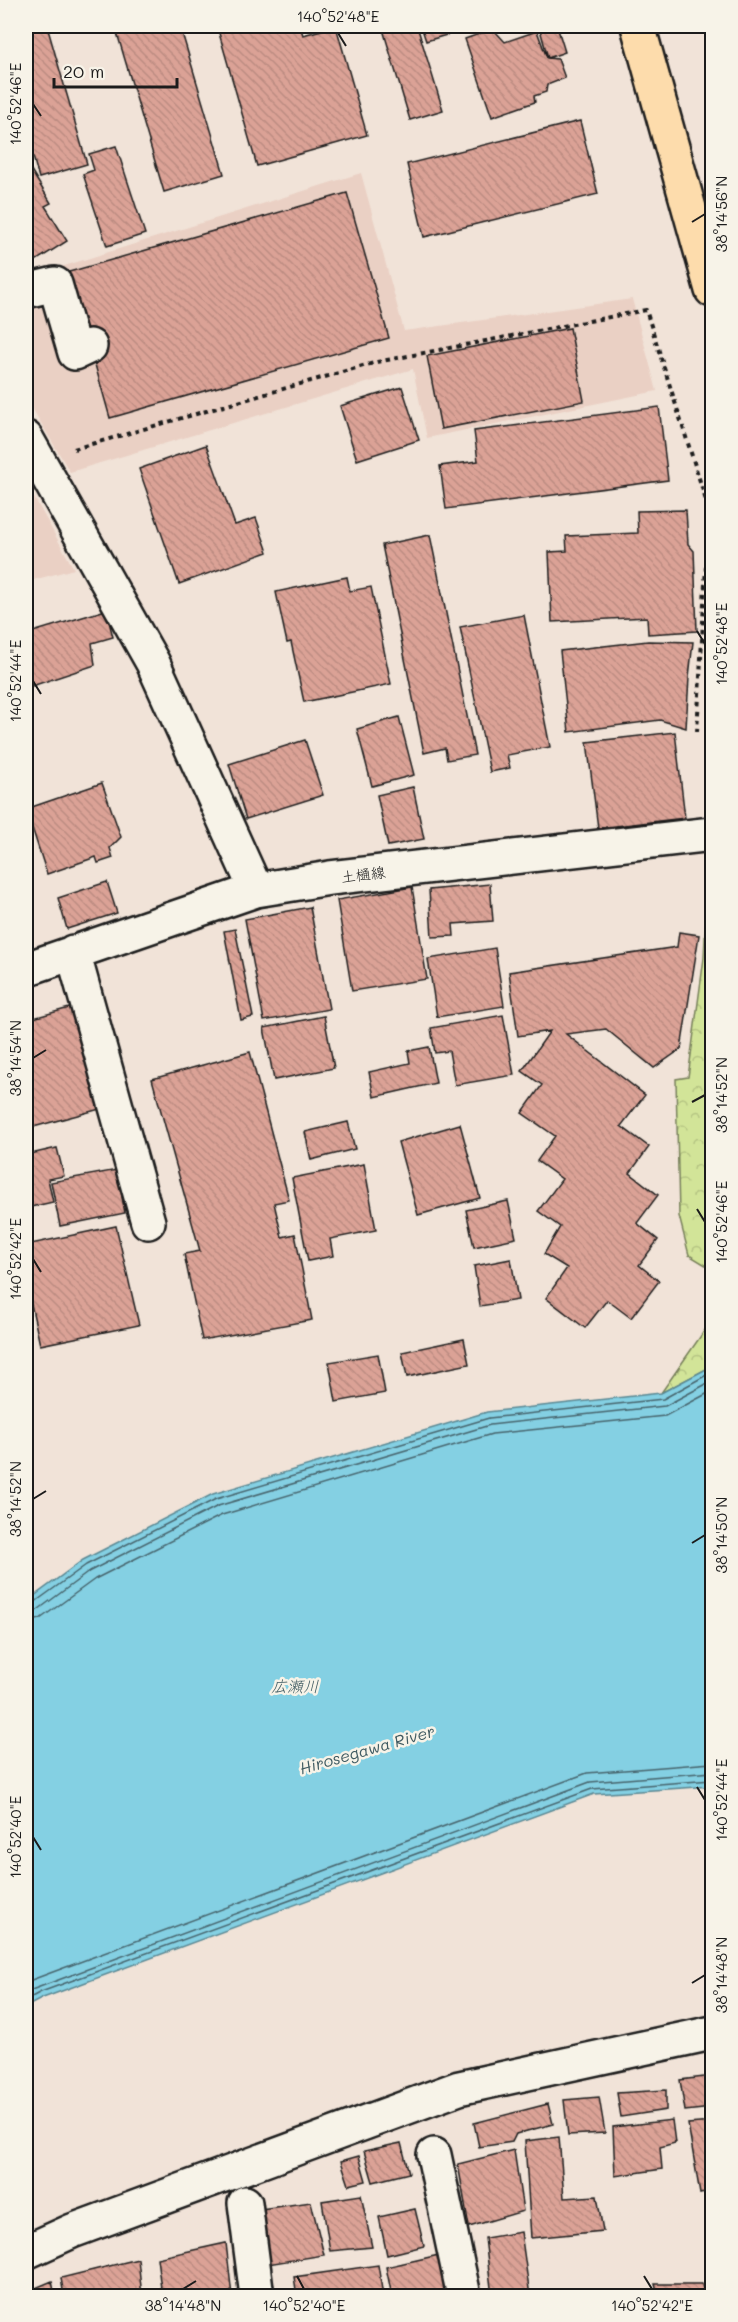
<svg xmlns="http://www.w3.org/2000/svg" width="738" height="2322" font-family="Mali,'Klee One',sans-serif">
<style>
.built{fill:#ead0c4}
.park{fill:url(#park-crowns);stroke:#77805a;stroke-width:1.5}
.water{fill:#84d0e3;stroke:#5a8893;stroke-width:1.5}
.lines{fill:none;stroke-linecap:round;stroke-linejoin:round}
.shore{stroke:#46646c;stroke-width:1.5}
.building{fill:url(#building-back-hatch);stroke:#1c1c1c;stroke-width:1.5}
.minor-casing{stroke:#1c1c1c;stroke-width:38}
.highway-casing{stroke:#1c1c1c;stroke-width:38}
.path{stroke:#1c1c1c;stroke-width:4;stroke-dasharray:4.5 4.5;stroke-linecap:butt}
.minor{stroke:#f7f3e8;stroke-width:33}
.highway{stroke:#fddcac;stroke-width:33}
.ticks{fill:none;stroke:#1c1c1c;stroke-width:2}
.labels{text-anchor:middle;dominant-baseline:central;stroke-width:5;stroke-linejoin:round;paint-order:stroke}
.street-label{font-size:15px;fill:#1c1c1c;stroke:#f7f3e8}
.water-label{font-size:16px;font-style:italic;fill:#405b62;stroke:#f7f3e8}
.neatline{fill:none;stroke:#1c1c1c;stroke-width:2}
.ticks-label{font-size:15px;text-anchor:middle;fill:#1c1c1c}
</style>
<defs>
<pattern id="park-crowns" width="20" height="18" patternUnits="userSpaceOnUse" patternTransform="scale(1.5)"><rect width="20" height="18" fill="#d2e498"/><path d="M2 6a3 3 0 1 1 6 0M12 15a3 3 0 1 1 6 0" fill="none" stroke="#b4c382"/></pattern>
<pattern id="building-back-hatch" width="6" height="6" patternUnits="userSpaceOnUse" patternTransform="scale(1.5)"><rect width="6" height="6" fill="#dba296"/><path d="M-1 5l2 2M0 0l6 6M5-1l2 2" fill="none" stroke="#bb8b81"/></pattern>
</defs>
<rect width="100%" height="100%" fill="#f1e3d8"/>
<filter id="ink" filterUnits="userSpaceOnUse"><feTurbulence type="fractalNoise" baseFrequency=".0167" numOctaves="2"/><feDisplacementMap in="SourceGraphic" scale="12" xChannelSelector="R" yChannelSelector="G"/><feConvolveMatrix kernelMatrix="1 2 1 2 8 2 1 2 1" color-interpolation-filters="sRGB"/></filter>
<g filter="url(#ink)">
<path class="built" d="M361 173 404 331 632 299 657 391 427 438 413 369 70 472 26 398V278Z
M26 483 74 569 26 582Z"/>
<path class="park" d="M707 898 712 899V1269L689 1255 679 1216 676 1079 688 1077 704 958Z
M712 1320V1366L661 1393Z"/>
<path class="water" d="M712 1366V1786L594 1794 43 1998 26 2007V1602L83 1560 213 1494 487 1412 661 1393Z"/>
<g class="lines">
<path class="shore" d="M26 1607 31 1605 86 1565 216 1499 489 1418 663 1399 712 1372
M26 1614 35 1612 90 1571 218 1506 490 1425 665 1406 712 1381
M26 1623 40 1619 95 1579 222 1515 492 1434 665 1416 712 1391
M26 1982 587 1773 712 1763
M26 1992 590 1782 712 1772
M26 2000 41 1992 592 1789 712 1780"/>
</g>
<path class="building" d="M26 26H47L87 164 39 178 26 132Z
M115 26H180L224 174 164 192Z
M217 26H300L303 35 336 26 367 135 257 166Z
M382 26H417L443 110 410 120Z
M421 26H447L450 34 426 41Z
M539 26H557L565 52 548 58Z
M493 29 505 42 537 31 547 58 558 59 565 78 547 85 546 92 534 96 535 102 492 117 465 39Z
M580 121 598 194 424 237 407 164Z
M116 146 145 234 107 246 83 174 94 170 89 154Z
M26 162 51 203 45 206 67 241 26 267Z
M347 193 389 338 110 418 69 272Z
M570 328 584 401 441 429 427 356Z
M402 387 419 440 357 460 340 406Z
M659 407 668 480 446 509 440 466 478 461 474 431Z
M206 445 235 525 256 518 268 552 179 584 139 469Z
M686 510 688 544 694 551 697 631 648 634 647 617 552 622 549 552 567 551 566 536 638 533 637 511Z
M430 535 475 755 447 760 445 748 424 753 382 545Z
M347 577 350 591 371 587 391 684 304 702 291 642 287 643 276 592Z
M106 610 113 637 92 643 95 665 26 688V634Z
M524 615 550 747 507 755 510 768 490 772 460 627Z
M648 641 693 642 689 677 686 728 660 720 569 732 560 651Z
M399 717 414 775 372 786 357 729Z
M675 732 685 818 598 828 587 742Z
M305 740 323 795 246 819 229 764Z
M102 783 121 837 110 848 113 858 98 863 96 857 47 874 26 809Z
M413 787 424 839 388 846 377 795Z
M107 882 117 913 67 929 58 898Z
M490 884 493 921 453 924 454 936 432 937 429 890Z
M412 887 427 979 352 991 337 900Z
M310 907 329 1009 264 1021 245 919Z
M235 929 253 1017 241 1020 224 931Z
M679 932 699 935 681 1049 654 1068 606 1029 566 1034 645 1095 621 1126 649 1147 630 1173 658 1195 637 1223 658 1240 639 1265 659 1281 631 1318 607 1300 585 1328 546 1298 567 1268 544 1254 560 1227 538 1211 562 1179 537 1161 555 1136 522 1113 542 1085 522 1071 550 1031 518 1036 509 972 677 947Z
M495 948 504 1006 437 1017 428 959Z
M73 1007 100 1109 26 1129V1020Z
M503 1015 514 1075 455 1085 449 1051 435 1053 431 1028Z
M324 1016 334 1068 274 1080 264 1028Z
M429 1047 436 1083 374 1097 369 1072 410 1063 408 1051Z
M250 1052 289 1200 274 1203 282 1237 295 1234 312 1320 202 1340 184 1254 200 1251 152 1079Z
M348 1122 355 1149 311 1160 305 1132Z
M460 1124 480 1198 418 1215 398 1142Z
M57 1148 64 1176 48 1179 53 1202 26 1208V1155Z
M712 1161V1179L706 1181 703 1163Z
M364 1164 376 1230 330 1239 333 1256 308 1261 292 1178Z
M117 1170 125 1213 60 1226 51 1182Z
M508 1201 516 1238 474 1247 466 1210Z
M116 1226 139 1325 40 1345 26 1281V1245Z
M511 1259 518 1300 480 1306 474 1266Z
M464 1339 469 1364 407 1377 402 1352Z
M378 1354 385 1393 336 1402 329 1362Z
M712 2076V2108L685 2111 680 2080Z
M666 2090V2110L621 2117 617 2093Z
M599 2097 605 2133 568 2135 564 2100Z
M548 2104 553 2124 516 2134 512 2142 479 2147 474 2123Z
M672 2120 675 2143 660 2147 662 2169 615 2176 613 2127Z
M712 2122V2191L700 2194 688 2124Z
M559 2137 564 2198 597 2196 603 2231 531 2238 525 2141Z
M401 2143 409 2173 373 2182 364 2151Z
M514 2150 523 2211 469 2227 458 2164Z
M359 2156 366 2181 349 2185 341 2161Z
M361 2195 372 2247 330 2251 322 2201Z
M311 2202 324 2255 268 2264 261 2209Z
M415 2209 424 2246 387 2255 379 2217Z
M521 2232 530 2296H492L485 2238Z
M226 2243 232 2296H162L157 2258Z
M439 2255 447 2296H392L386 2267Z
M138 2259 142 2296H64L61 2278Z
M378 2265 383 2296H297L294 2277Z
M52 2281 55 2296H26V2292Z
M655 2284H702L704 2296H628L657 2292Z"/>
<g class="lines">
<defs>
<path id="minor" d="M26 291 55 284 75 353 90 346
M26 438 153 663 256 890
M73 952 148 1222
M26 969 256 890 330 878 712 834
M434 2155 464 2296
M245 2203 257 2296
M26 2252 72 2231 459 2088 712 2033"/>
<path id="highway" d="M638 26 712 290"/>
</defs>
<use href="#minor" class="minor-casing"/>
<use href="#highway" class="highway-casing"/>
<path class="path" d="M74 449 377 362 646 310 709 510 697 732"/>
<use href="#minor" class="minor"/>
<use href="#highway" class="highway"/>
</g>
</g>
<path class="ticks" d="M338 33 346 46M33 104 41 116M692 222 705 214M697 631 705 644M33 681 41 694M33 1058 46 1050M692 1102 705 1095M697 1209 705 1222M33 1259 41 1272M33 1499 46 1491M692 1543 705 1535M697 1787 705 1800M33 1837 41 1850M692 1983 705 1975M297 2276 304 2289M644 2276 652 2289M183 2289 196 2281"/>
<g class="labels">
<g class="street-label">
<text transform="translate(363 874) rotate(-7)">土樋線</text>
</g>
<g class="water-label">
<text x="295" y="1685">広瀬川</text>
<text transform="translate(367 1749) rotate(-16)">Hirosegawa River</text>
</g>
</g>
<rect width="738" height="2322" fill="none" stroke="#f7f3e8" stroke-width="66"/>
<path d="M54 78v9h123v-9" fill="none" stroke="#1c1c1c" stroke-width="3"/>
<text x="63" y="78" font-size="18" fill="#1c1c1c" stroke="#f7f3e8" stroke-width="4.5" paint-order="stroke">20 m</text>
<rect x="33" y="33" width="672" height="2256" class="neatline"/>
<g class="ticks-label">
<text x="338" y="22">140°52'48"E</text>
<text transform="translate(16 104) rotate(-90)" y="5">140°52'46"E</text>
<text transform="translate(722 214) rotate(-90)" y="5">38°14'56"N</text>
<text transform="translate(722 644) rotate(-90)" y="5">140°52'48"E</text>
<text transform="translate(16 681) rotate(-90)" y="5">140°52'44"E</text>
<text transform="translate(16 1058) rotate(-90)" y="5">38°14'54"N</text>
<text transform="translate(722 1095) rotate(-90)" y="5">38°14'52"N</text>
<text transform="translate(722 1222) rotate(-90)" y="5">140°52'46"E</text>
<text transform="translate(16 1259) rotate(-90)" y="5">140°52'42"E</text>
<text transform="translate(16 1499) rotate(-90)" y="5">38°14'52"N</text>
<text transform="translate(722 1535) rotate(-90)" y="5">38°14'50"N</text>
<text transform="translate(722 1800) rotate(-90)" y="5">140°52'44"E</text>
<text transform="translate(16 1837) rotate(-90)" y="5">140°52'40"E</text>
<text transform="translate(722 1975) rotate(-90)" y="5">38°14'48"N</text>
<text x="183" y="2311">38°14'48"N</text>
<text x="304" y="2311">140°52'40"E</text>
<text x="652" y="2311">140°52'42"E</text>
</g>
</svg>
